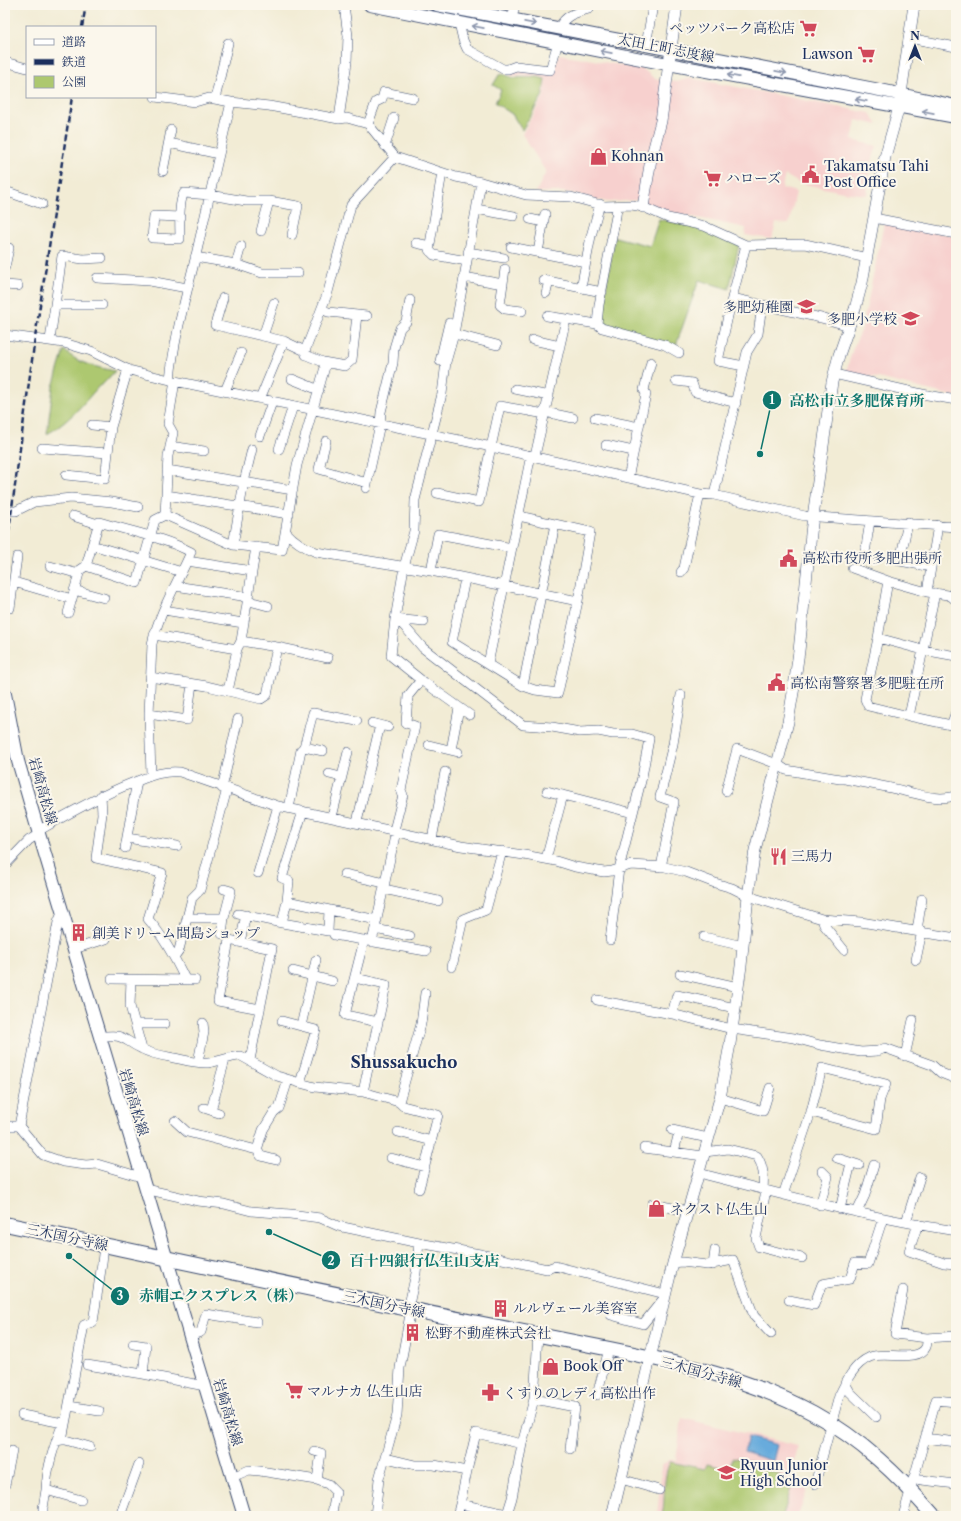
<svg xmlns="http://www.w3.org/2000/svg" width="961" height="1521" font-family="'Libre Caslon Text','Noto Serif JP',serif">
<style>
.built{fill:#f7d0ce}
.green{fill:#adc86f;stroke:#647c66}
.water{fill:#67abdc;stroke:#416d9d}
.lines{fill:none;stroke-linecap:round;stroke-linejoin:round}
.minor-casing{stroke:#3b4b70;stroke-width:10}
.tertiary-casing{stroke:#3b4b70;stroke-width:12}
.secondary-casing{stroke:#3b4b70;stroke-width:14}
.primary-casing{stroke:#3b4b70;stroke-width:16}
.minor{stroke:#fff;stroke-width:9}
.tertiary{stroke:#fff;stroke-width:11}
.secondary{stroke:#fff;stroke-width:12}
.primary{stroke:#fff;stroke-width:14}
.rail{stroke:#1b2f5e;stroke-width:2.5;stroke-dasharray:6 3;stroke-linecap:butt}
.oneway{stroke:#8d97ae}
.labels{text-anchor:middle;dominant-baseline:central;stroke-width:4;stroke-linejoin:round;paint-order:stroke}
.poi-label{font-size:14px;fill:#1b2f5e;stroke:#fbf7ec;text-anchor:start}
.street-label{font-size:14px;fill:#1b2f5e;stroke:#fbf7ec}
.quarter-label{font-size:16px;font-weight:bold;fill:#1b2f5e;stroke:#fbf7ec}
.leader{fill:none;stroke:#0f766e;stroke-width:1.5}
.callout-dot{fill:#0f766e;stroke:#fbf7ec;stroke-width:1.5}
.mark-label{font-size:12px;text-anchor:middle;font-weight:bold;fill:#fff}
.callout-label{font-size:15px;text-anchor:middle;font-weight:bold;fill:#0f766e;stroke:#fbf7ec;stroke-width:4;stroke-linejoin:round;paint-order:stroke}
</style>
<rect width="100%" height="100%" fill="#fbf7ec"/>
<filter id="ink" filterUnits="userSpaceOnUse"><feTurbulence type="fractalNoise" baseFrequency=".025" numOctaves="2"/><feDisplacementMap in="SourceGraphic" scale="8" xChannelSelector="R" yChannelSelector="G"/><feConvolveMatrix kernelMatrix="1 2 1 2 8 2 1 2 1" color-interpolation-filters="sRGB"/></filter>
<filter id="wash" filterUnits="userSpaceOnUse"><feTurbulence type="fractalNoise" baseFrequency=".012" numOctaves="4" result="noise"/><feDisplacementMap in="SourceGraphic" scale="16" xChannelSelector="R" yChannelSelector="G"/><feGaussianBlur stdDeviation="0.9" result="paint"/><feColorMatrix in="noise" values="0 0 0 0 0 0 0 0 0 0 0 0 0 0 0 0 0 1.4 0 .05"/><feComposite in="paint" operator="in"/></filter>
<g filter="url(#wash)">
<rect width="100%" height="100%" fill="#f2ecd5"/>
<path class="built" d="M559 54 643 69 655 79 677 82 690 78 870 113 878 125 856 120 852 140 877 146 870 167 867 195 843 192 799 183 785 175 782 188 796 192 789 224 776 223 772 239 745 235 746 228 665 211 638 200 609 202 596 200 576 194 565 192H536L546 172 522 134 544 96 546 79 538 76H511L510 71 523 68 553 73Z
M884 223 956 236V397L883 379 846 372 853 348 862 329Z
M682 1418 798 1446 790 1481 808 1486 798 1516H657L662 1465 669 1460H676Z"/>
<path class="green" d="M503 74 514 78 538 77 545 79 543 95 522 130 512 114 495 103 501 90 493 85 499 75Z
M659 219 703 229 739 245 729 289 699 280 675 348 600 323 615 237 650 246Z
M64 350C78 364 96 367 115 371L103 384 99 386C83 404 68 423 47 434L53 387Z
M733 1457 761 1465 762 1469 780 1474 778 1481 792 1484 783 1516H662C666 1498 662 1479 670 1462L705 1469 707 1464 729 1469Z"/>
<path class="water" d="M748 1437 777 1445 773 1461 744 1452Z"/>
</g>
<g filter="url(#ink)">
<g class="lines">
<defs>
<path id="minor" d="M512 19 515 5
M459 23 463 40 467 49 503 69H508L516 66 550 70 558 42
M559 28C565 15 575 13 589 9
M909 38 956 47
M646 45 653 5
M5 62 27 68
M155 97 195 102 209 98 231 102
M215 99 228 43
M339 119 347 118 368 124 395 157 456 177 481 182 526 195 571 197 605 206 632 205 643 207 668 218 704 226 746 245 732 298 718 361 744 366
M368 124 376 102 382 99 384 92 413 98
M169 143 219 154
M385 146 394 118
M163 171 171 130
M442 173 429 250 434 255 467 261
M5 196 8 192 42 204
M617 207 616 216 599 305 597 324 602 328 665 345 679 353
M476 209 514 216
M181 217 154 216 152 238 180 239C180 227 178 203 184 193L210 195 246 201H269L298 206 292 235
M874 218 956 234
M530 219 544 222
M261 231 269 201
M416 243 430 246
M746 245 805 244 867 258
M511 247 586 262
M468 252 504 258
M538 252 545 214
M195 257 236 264 262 273H298
M236 264 241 246
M5 267 9 248
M505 269 500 305 505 309 522 311
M464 277 503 284
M97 278 150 281 187 288
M543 280 602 292
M5 285 18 286
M581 288 591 236 600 204
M546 293 549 281
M223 298 215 325 284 341 305 351
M732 298 821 318 850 326
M55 305H102
M322 309 328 312 367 316
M547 316 597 324
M454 334 497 345
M5 335 64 343 91 351 129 370 170 380 469 442 700 494 714 495 805 516 956 527
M263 336 274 303
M50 340 62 256 83 259 102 258
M533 340 560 346
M440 361 449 323
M323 362 345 366 352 360 357 315
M834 374 922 394 956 400
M292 379 319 390
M170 380C174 337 186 297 196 255 208 204 219 153 231 102L269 106 339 119 347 62 348 36 344 5
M676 381 692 383 695 392 736 403
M515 389 549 396
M225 391 241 353
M260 399 284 341
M545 412 573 418
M595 418 639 427
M92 425 111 427
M260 436 272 402
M326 441 319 469 367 483
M606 445 633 451
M170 446 204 451
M42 448 108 453
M279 449 293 406
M535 456 566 319
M167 470 293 490
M66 475 105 479 111 427 128 369
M628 478 646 394 644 390 651 362
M366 488 380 424 381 412 393 363 394 348 400 328 406 322 410 300
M437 493 479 502 500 406 545 414
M166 495 289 514
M714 495 747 352 758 334 762 305
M5 511H16L34 502 71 498 112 502 138 507
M165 515 233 545 282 550 297 465 325 367 323 362 306 355 305 351 328 292 351 205 395 157
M165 515 168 456 173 433 168 424 175 381
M73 516 98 524
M908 522 900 561 931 567
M286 532C295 542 303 547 316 552L431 571 578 601
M92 545 182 572
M233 545 244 482 252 449
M865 553 870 521
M187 561 252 571
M50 566 79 574
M86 566 137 583 155 520 165 515
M852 568 888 581 927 592 948 595 956 599
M431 571 438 534 512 548
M681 572 684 568 700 494
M465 579 452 642 523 686 535 690 558 693 578 601 590 532 519 516
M888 581 878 638 865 699 868 706 909 716 935 593
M14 582 72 599
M175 586 242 596 253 602 268 606
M74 590 104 598
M927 592 938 525
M953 598 956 584
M10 608 17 557
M164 610 243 623
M68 613 80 570 86 566 99 522C129 531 163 537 191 552 178 582 159 612 152 644L149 714 151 775
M395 619 404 626 423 648 523 725 552 727 580 732 598 731 613 734H632L649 739 642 777 619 869 610 940
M395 619 424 622
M154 635 237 649
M878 638 923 650 956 656
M241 641 277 647 328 658
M488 664 531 455
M150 677 207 686 261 699 267 695 277 647
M523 686 555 524
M228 691 237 649 241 641 256 547
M149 714 187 720 192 684
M470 715 421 680 391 656 395 619 404 567 414 531 415 500 442 394 446 362 454 334 481 182
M909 716 951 725 956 712
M372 723 388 727
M429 745 458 752
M304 747 323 751
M451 750 459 708
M329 774 341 777
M222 788 238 719
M547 791 629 812
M726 791 737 749 777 764 786 770 840 779H845C865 783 884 786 904 791 923 795 936 801 956 796
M101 795 102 814 96 858 162 873 148 919C164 937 175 958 185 979
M289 808 301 750 304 747 313 713 357 721
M332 817 348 752
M357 822 380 725
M394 830 403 795 401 790 415 726 406 723 408 696 421 680
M38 831C69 813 99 796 132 783 148 777 163 770 180 772L278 806 461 846 524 855 556 861 575 867 604 872 612 871 631 865 665 867 686 872 715 883 732 888 748 896 822 919 861 922 956 938
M127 838 177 846
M432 839 445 772
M125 848 137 781
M546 859 563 795
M5 865 29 840 39 834
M661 867 674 802 660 797 673 744 681 695
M258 873 278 806
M344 874 385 883
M384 889 438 901
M287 901 289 881 282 878 303 811
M329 910 328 931 282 923 287 901 377 920
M238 914 282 923
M187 918H224
M822 919 824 925 844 950
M375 929 410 936
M917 930 922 899
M222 934 224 918 231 891 224 889
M334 935 426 951
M704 937 743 946
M364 940 345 1015 378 1022
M240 942 246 915
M372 942 396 831
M74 949 106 939
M174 957 179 950 192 898 200 890 227 789
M916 960 922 931
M452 967 463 919 486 910 502 851
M293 971 332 981
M680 974 738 987
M355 978 386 985 363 1092
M112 979 195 980
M131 980 130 1006 142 1049
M597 1000 672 1014 732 1029 794 1038 820 1045 861 1052 878 1051 885 1048 932 1065 941 1073 956 1079
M672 1014 677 995 735 1008
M282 1021 316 1030 300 1083
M135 1024H165
M301 1026 316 960
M99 1037C125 1033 121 1039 142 1049 151 1054 164 1056 174 1058 184 1060 198 1064 208 1063 217 1062 235 1055 241 1056L277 1076 300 1083 315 1087 363 1092 399 1102 421 1024 425 993
M905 1056 913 1020
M250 1060 272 949 229 940 218 1001 260 1009
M198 1062 204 1032 203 1023
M720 1098 763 1111 770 1088
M399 1102 403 1106 438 1115 419 1189
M204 1108 219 1113
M211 1110 225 1060
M175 1121 187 1132 257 1150 261 1156 276 1160
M5 1126H19L43 1155 63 1162 86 1165 97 1164 141 1177
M19 1126 58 922 63 911
M672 1130 708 1138
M398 1132 432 1141
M644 1148 703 1156
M257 1150 263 1130 274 1112 279 1108 288 1080
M674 1152 679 1132
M705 1152 728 1149 757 1156C764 1167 764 1177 763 1190
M391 1158 425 1167
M837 1158 859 1165
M699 1173C784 1195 869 1218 956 1231
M145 1189 198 1201 224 1204 251 1211 290 1214 320 1218 338 1226 419 1243
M766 1191 756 1238 759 1247 802 1258
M783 1195 811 1112 822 1068 886 1084 880 1099 876 1129 811 1112
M652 1204 688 1211
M820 1205 828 1177 822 1171
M840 1209 851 1163
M857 1212 865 1195 874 1165
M906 1222 920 1177
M918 1224 909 1251 944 1263 956 1264
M673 1263 682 1262 707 1265 733 1260 754 1316 771 1334
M713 1265 715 1250
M903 1290 895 1334 927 1338 956 1336
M789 1300 814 1305 822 1284 850 1279 855 1263 868 1264 883 1218
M408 1309 416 1273 419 1243 480 1254 547 1269 555 1266 665 1294
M611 1315 643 1324 664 1298
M538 1335 534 1399 575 1407 570 1449
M189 1336 201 1332 206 1314 257 1322
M133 1344 146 1346 143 1374
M87 1365 143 1374 205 1386
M845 1383 850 1392 876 1417
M597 1395 609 1349
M69 1406 99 1411
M22 1415 63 1423C54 1446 47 1466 46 1490
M925 1438 956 1442
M62 1439 90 1447
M56 1441 62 1440 84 1325 93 1322 102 1263 104 1245
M314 1451 321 1453 317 1480
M386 1458 415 1465H434L467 1471 476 1433 522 1444 534 1399
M467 1471 460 1504 507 1514 512 1498 522 1444
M232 1477 249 1470 260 1471 317 1480 328 1484 336 1492 332 1513
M621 1479 659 1490
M913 1479 956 1484
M815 1484 839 1396C846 1381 854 1364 870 1357 884 1351 919 1363 926 1347 927 1345 927 1340 927 1338
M5 1485 12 1451
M43 1516V1508L46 1490 81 1500
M120 1516 139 1464
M375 1516 379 1479 397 1415 400 1368 411 1309
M457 1516 460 1504
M903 1516 936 1400 956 1402"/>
<path id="tertiary" d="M643 207 651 159 661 121 677 5
M612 1516 673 1263 720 1098 730 1044 741 966 748 896 755 850 788 722 794 687 799 651 812 524 832 382 839 355 855 309 862 283 885 157 899 107 914 5"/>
<path id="secondary" d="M370 5 641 59 956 117
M437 5 885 91 956 106
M5 694 18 761 39 834 244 1516"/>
<path id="primary" d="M5 1224C161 1257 317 1291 473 1322 519 1331 564 1340 610 1349 679 1363 751 1379 813 1413 862 1440 898 1475 934 1516"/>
</defs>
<use href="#minor" class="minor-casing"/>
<use href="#tertiary" class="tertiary-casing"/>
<use href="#secondary" class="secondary-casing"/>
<use href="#primary" class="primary-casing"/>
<use href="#minor" class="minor"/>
<use href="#tertiary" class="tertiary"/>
<use href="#secondary" class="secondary"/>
<use href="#primary" class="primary"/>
<path class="rail" d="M82 27 86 5
M5 559 35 338 72 97"/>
</g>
<defs><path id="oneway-shaft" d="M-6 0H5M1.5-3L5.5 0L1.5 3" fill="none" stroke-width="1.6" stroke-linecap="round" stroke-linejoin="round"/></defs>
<g class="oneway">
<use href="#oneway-shaft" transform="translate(530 23) rotate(11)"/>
<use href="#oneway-shaft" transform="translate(478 27) rotate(-169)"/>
<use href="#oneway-shaft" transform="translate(606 52) rotate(-169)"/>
<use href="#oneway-shaft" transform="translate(781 72) rotate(11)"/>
<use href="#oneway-shaft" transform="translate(733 76) rotate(-169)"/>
<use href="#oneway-shaft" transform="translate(861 100) rotate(-169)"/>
<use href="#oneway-shaft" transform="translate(928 112) rotate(-169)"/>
</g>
</g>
<defs>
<symbol id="supermarket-bare" viewBox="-9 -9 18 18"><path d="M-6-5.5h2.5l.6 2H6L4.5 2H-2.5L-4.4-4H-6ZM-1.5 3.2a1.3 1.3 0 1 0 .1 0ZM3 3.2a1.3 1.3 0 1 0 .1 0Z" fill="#d1495b" stroke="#fbf7ec" stroke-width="2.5" paint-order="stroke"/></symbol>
<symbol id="shop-bare" viewBox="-9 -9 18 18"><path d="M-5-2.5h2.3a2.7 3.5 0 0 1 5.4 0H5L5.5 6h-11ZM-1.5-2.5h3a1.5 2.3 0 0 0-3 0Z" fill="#d1495b" stroke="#fbf7ec" stroke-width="2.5" paint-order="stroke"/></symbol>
<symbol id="civic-bare" viewBox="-9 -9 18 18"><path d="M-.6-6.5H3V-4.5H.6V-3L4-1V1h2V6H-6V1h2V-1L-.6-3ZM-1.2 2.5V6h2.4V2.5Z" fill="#d1495b" stroke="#fbf7ec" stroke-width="2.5" paint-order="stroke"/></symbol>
<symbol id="school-bare" viewBox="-9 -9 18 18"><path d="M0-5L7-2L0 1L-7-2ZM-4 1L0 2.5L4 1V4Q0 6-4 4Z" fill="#d1495b" stroke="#fbf7ec" stroke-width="2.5" paint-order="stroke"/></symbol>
<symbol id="restaurant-bare" viewBox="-9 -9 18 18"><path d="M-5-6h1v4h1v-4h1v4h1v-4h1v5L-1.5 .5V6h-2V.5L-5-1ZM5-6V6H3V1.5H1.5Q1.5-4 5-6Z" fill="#d1495b" stroke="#fbf7ec" stroke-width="2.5" paint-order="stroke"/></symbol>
<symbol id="building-bare" viewBox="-9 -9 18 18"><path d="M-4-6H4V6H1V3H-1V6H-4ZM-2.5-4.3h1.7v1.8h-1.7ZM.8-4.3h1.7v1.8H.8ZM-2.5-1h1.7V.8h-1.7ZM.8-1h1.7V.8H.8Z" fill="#d1495b" stroke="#fbf7ec" stroke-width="2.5" paint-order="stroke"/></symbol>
<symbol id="pharmacy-bare" viewBox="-9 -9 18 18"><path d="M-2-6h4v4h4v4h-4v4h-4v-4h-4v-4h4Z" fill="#d1495b" stroke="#fbf7ec" stroke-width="2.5" paint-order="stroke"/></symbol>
</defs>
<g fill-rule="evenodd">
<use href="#supermarket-bare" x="796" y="16" width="25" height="25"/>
<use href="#supermarket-bare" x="854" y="42" width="25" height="25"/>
<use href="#shop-bare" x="586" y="144" width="25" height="25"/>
<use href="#civic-bare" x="798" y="162" width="25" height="25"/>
<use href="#supermarket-bare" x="700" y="166" width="25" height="25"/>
<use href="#school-bare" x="794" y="294" width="25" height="25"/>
<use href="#school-bare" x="898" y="306" width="25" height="25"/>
<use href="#civic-bare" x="776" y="546" width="25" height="25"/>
<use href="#civic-bare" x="764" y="670" width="25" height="25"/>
<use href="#restaurant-bare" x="766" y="844" width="25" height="25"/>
<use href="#building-bare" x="66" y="920" width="25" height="25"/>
<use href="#shop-bare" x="644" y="1196" width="25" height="25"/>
<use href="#building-bare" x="488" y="1296" width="25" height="25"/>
<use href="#building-bare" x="400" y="1320" width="25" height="25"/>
<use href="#shop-bare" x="538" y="1354" width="25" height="25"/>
<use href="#supermarket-bare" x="282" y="1378" width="25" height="25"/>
<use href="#pharmacy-bare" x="478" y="1380" width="25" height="25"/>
<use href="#school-bare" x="714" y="1460" width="25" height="25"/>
</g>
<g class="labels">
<g class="poi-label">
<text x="795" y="28" text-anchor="end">ペッツパーク高松店</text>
<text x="853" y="54" text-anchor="end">Lawson</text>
<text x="611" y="156">Kohnan</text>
<text x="824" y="166">Takamatsu Tahi<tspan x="824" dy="16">Post Office</tspan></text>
<text x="726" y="178">ハローズ</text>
<text x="793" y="307" text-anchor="end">多肥幼稚園</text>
<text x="897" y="319" text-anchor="end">多肥小学校</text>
<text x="802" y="558">高松市役所多肥出張所</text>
<text x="790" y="683">高松南警察署多肥駐在所</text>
<text x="791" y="856">三馬力</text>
<text x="92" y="933">創美ドリーム間島ショップ</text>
<text x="670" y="1209">ネクスト仏生山</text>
<text x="513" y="1308">ルルヴェール美容室</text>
<text x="425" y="1333">松野不動産株式会社</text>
<text x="563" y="1366">Book Off</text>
<text x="307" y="1391">マルナカ 仏生山店</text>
<text x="503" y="1393">くすりのレディ高松出作</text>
<text x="740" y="1465">Ryuun Junior<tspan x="740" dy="16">High School</tspan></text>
</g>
<g class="street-label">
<text transform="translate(666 48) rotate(11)">太田上町志度線</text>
<text transform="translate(43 791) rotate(74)">岩崎高松線</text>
<text transform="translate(134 1102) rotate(73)">岩崎高松線</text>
<text transform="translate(67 1237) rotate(12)">三木国分寺線</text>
<text transform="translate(384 1304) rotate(12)">三木国分寺線</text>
<text transform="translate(701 1372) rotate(15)">三木国分寺線</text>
<text transform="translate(228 1412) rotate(73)">岩崎高松線</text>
</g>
<g class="quarter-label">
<text x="404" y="1062">Shussakucho</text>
</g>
</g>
<path class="leader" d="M760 454L772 400M269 1232L331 1260M69 1256L120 1296"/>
<g class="callout-dot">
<circle cx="760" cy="454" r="4"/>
<circle cx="269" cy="1232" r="4"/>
<circle cx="69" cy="1256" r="4"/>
<circle cx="772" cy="400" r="10"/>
<circle cx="331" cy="1260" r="10"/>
<circle cx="120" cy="1296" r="10"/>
</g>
<g class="mark-label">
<text x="772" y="404">1</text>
<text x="331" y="1265">2</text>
<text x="120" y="1300">3</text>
</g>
<g class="callout-label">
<text x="857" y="406">高松市立多肥保育所</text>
<text x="424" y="1266">百十四銀行仏生山支店</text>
<text x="221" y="1301">赤帽エクスプレス（株）</text>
</g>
<rect width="961" height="1521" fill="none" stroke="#fbf7ec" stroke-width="20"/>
<rect x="26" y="26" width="130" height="72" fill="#fbf7ec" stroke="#a1a7b3"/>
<rect x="34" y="39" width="20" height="6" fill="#ffffff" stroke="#a1a7b3"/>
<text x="62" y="46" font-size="12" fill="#1b2f5e">道路</text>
<rect x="34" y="59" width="20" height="6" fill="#1b2f5e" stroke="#a1a7b3"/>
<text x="62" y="66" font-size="12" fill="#1b2f5e">鉄道</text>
<rect x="34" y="76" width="20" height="12" fill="#adc86f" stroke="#a1a7b3"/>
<text x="62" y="86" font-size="12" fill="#1b2f5e">公園</text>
<g transform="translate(915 46)" stroke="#fbf7ec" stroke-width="3" paint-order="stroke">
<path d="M0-3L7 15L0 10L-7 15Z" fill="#1b2f5e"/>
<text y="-6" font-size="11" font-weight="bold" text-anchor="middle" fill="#1b2f5e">N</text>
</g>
</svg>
